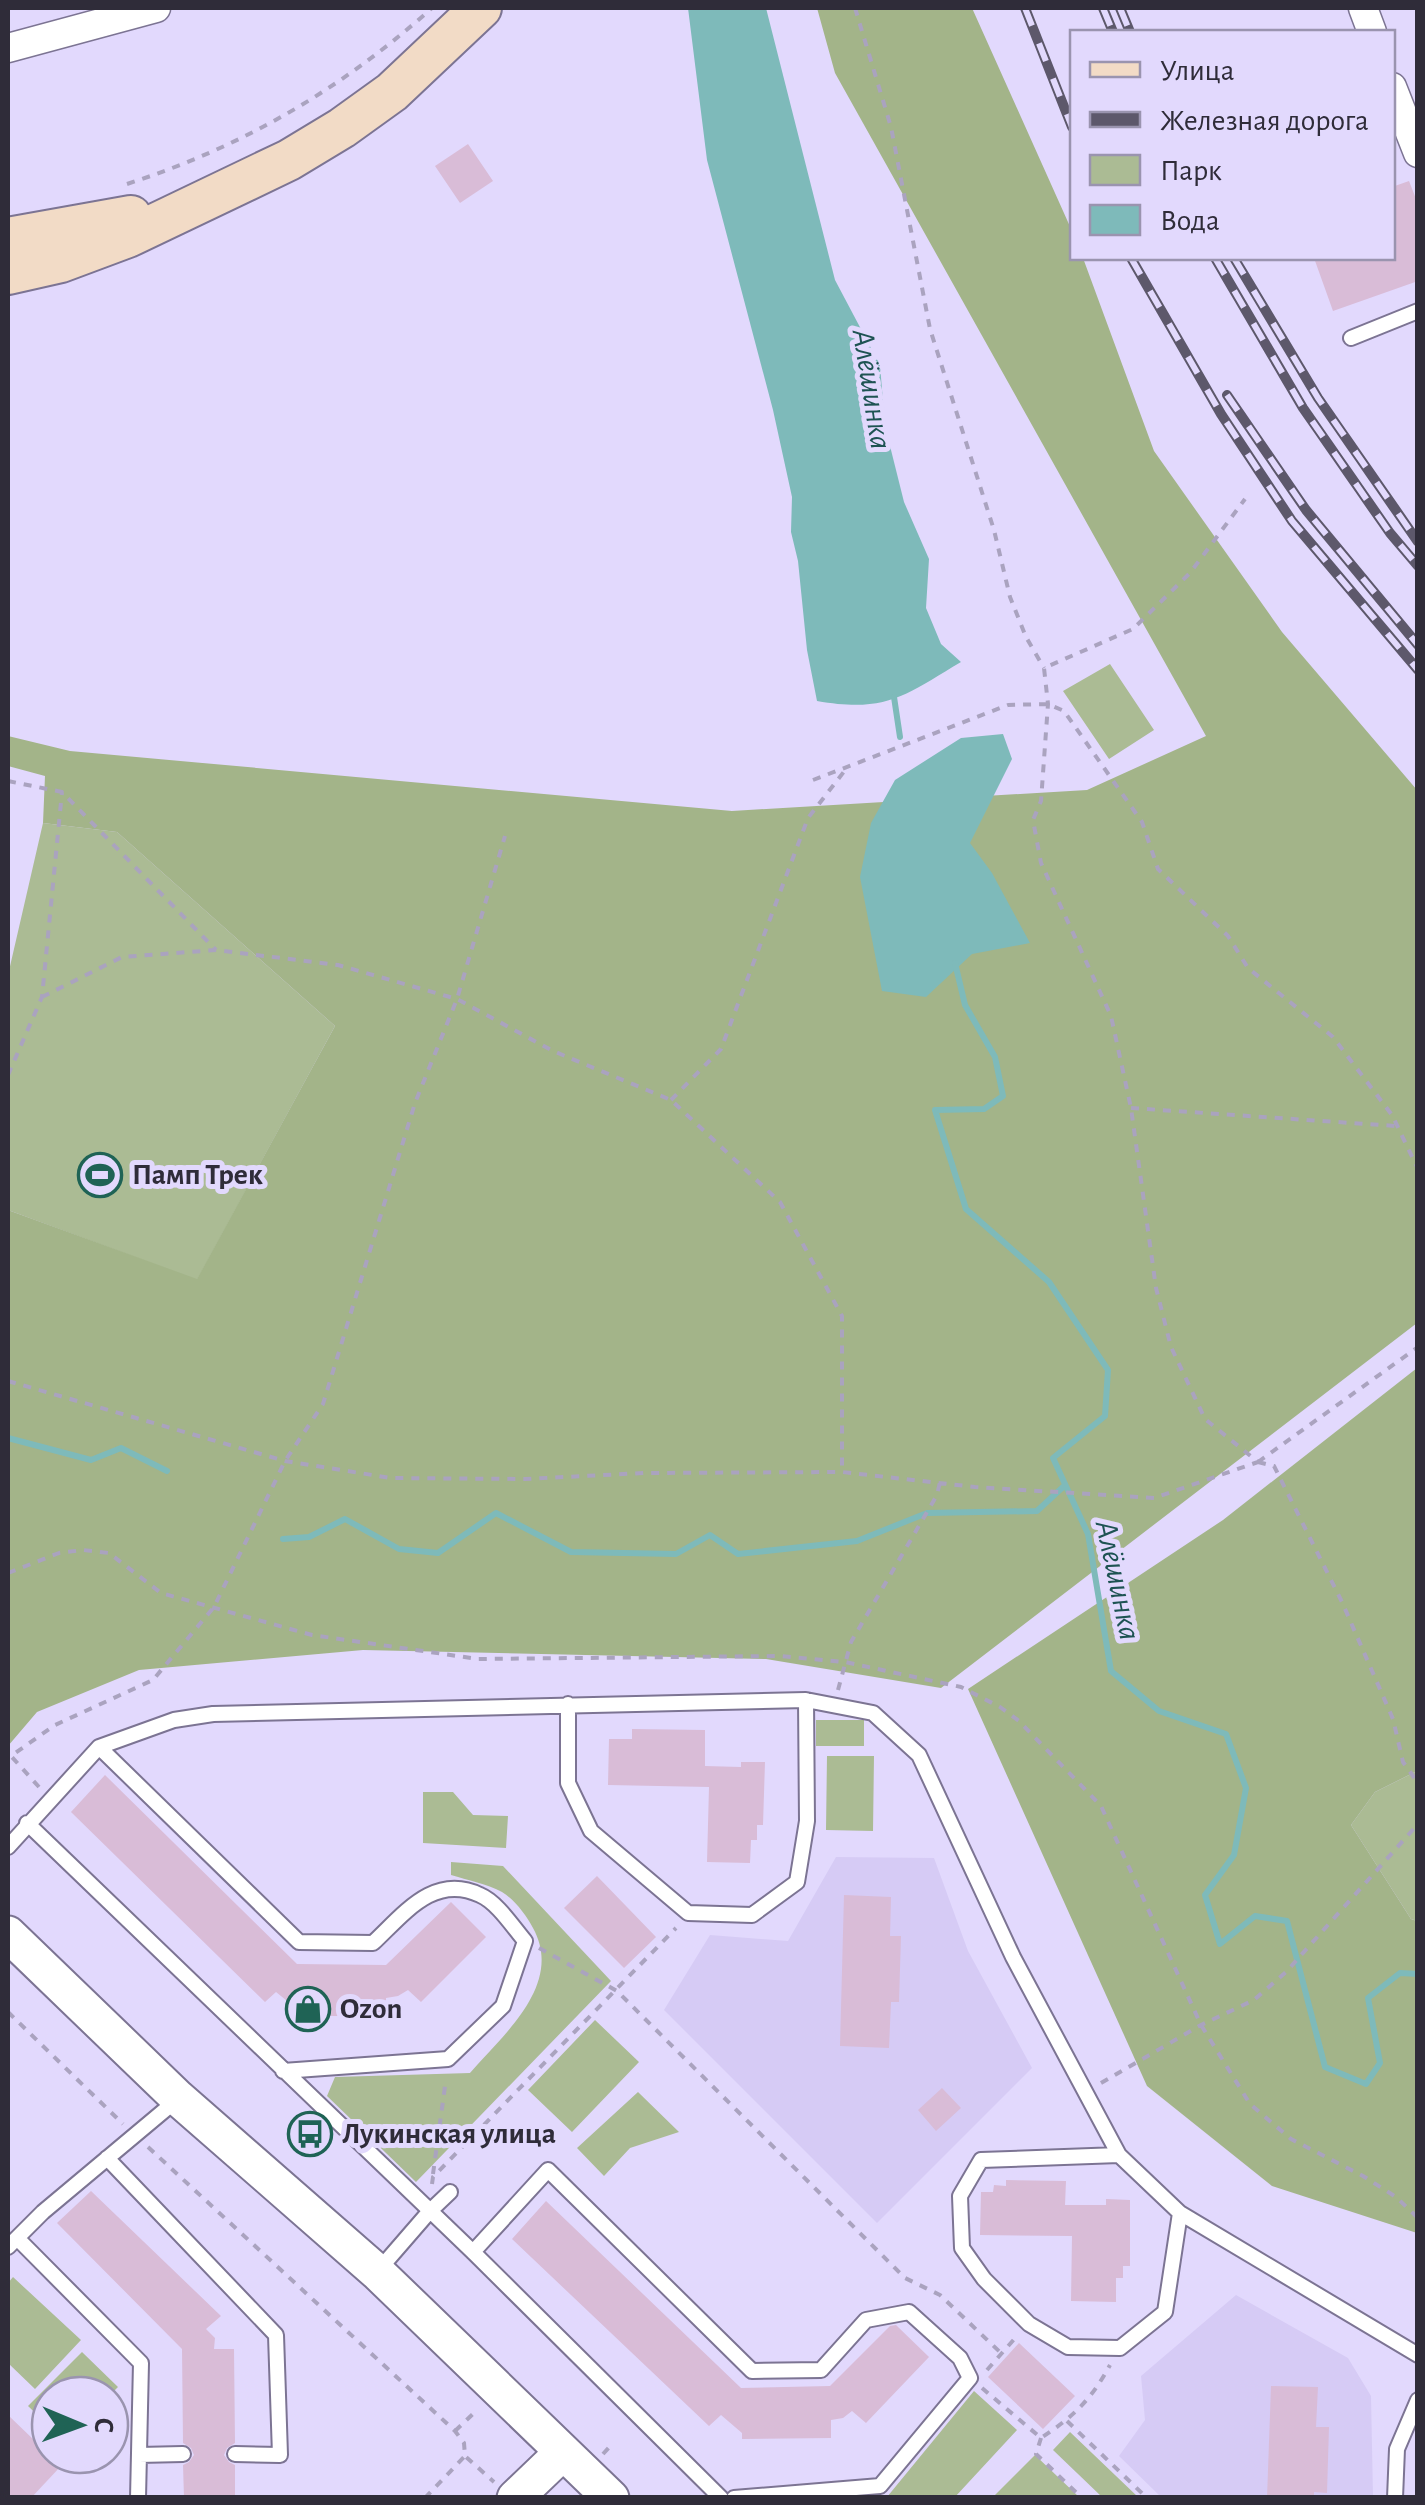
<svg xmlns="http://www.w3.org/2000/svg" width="1425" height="2505" font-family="'Alegreya Sans',sans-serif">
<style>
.built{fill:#d6cbf5}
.green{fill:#abbb94}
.forest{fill:#a3b489}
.water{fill:#7ebaba}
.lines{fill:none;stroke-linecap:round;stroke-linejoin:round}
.stream{stroke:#7ebaba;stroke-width:6}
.building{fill:#d9bcd7}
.service-casing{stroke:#7c7493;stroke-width:18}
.minor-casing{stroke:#7c7493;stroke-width:31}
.tertiary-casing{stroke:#7c7493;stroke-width:39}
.secondary-casing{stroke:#7c7493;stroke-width:44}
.path{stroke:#aaa3bf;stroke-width:4;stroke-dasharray:8 8;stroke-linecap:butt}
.service{stroke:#fff;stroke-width:14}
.minor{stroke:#fff;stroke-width:28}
.tertiary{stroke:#fff;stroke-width:35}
.secondary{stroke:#f2dbc6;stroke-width:40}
.rail-casing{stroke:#5d586b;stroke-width:10}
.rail{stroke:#e2d9fd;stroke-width:6;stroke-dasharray:19;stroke-linecap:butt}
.labels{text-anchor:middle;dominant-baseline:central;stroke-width:10;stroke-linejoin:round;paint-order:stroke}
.poi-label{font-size:30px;font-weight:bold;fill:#2f2c39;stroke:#e2d9fd;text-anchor:start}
.water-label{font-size:32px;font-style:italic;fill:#1e5353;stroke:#e2d9fd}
</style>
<rect width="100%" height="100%" fill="#e2d9fd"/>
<path class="built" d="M836 1857 934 1858 968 1951 1032 2068 877 2223 664 2010 710 1935 788 1941Z
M1236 2295 1348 2358 1371 2396 1373 2497H1161L1119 2456 1145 2420 1141 2376Z"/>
<path class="green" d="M1110 664 1154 730 1109 759 1063 691Z
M43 823 117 832 335 1026 197 1280 8 1210V975Z
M816 1720H864V1746H816Z
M827 1756H874L873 1831 826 1830Z
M1417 1771V1921L1411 1919 1351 1825 1375 1792Z
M423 1792H453L473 1815 508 1816 506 1848 423 1843Z
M451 1862 503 1866 611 1981 416 2182 327 2096 335 2077 470 2073C504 2034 564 1984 533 1928 526 1915 515 1900 502 1892 488 1884 467 1880 451 1875Z
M595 2020 639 2062 572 2132 528 2090Z
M638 2092 679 2132 630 2148 604 2176 577 2148Z
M13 2277 81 2340 35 2389 8 2363V2283Z
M82 2352 118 2387 110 2395H50V2427L28 2406Z
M974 2391 1017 2430 955 2497H887Z
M1070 2432 1138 2497H1102L1053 2450Z
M1035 2455 1079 2497H993Z"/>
<path class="forest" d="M817 8H972L1072 231V258H1083L1154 451 1282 632 1417 790V1323L941 1688 766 1659 363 1650 139 1670 37 1712 8 1746V1210L197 1279 335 1026 117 832 43 823 45 776 8 766V736L70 751 732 811 1087 790 1206 736 835 73Z
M1417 1368V1771L1375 1792 1351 1825 1411 1919 1417 1921V2233L1272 2186 1147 2086 968 1689 1223 1520Z"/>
<path class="water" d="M688 8H766L835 280 880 365 885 426 904 502 929 559 926 608 941 644 961 662C904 696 886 713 817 701L807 650 798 561 791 532 792 497 773 410 707 160Z
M1003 734 1012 759 970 843 992 873 1030 943 972 954 926 997 882 991 860 877 871 823 895 780 961 738Z"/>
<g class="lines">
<path class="stream" d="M894 697 900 737
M955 963 965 1005 995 1057 1003 1096 984 1109 935 1110 966 1209 1049 1282 1108 1370 1105 1416 1053 1458 1088 1534 1111 1671 1159 1711 1226 1734 1246 1788 1234 1855 1205 1895 1220 1944 1255 1916 1287 1921 1325 2067 1366 2084 1380 2063 1368 1998 1400 1973 1418 1974
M8 1438 91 1460 121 1448 167 1471
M283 1539 309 1537 345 1519 399 1549 438 1553 496 1513 571 1552 676 1554 710 1535 738 1554 857 1541 927 1513 1037 1511 1063 1487"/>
</g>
<path class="building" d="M468 144 493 181 460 203 435 166Z
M1409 181 1418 204V281L1333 311 1314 258H1392V187Z
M632 1729 705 1730V1766L741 1767V1762H765L763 1825H757V1840H751L750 1863 707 1862 709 1787 608 1785 609 1739H632Z
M105 1775 297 1964 386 1965 451 1902 486 1937 421 2002 408 1990 398 1996 386 1998V2016H298L297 2009 276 1992 265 2002 71 1812Z
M597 1876 656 1937 624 1968 564 1908Z
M844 1895 891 1897 890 1936H901L899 2002H891L889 2048 840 2046Z
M942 2088 961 2108 936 2131 918 2110Z
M1006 2180 1066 2181 1065 2205H1106V2199L1130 2200V2266H1123V2278H1116V2302L1071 2301 1072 2236 980 2235 981 2192H993L994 2185 1006 2186Z
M91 2191 221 2316 206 2329 215 2338 214 2349H234L235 2443 227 2448 224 2455 229 2462 235 2465V2498H184L183 2465 189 2462 194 2455 191 2448 183 2443 182 2349 57 2223Z
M546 2201 741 2388 830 2386 890 2326 896 2325 929 2357 866 2423 852 2411 843 2418 831 2420V2438L742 2439V2433L721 2415 709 2426 512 2239Z
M1019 2343 1075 2396 1043 2429 988 2377Z
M1271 2386 1318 2387 1316 2427H1329L1327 2493 1314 2492V2498H1267Z
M8 2415 61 2466 31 2498H8Z"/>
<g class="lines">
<defs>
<path id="service" d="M1351 338 1418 311
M568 1704V1783L591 1831 688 1913 752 1915 797 1882 807 1821 806 1700
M99 1747 299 1942 373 1943C404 1914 434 1873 480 1895 497 1902 513 1927 525 1941L503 2006 448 2059 283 2071
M27 1823 473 2252 721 2498
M8 1847 99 1747 174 1720 213 1714 806 1700 873 1713 919 1755 1013 1957 1119 2155 1180 2213 1418 2355
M1119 2155 981 2160 960 2196 962 2248 984 2279 1029 2324 1068 2347 1120 2348 1165 2312 1180 2213
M107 2158 276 2335 280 2455 235 2454
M17 2238 141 2363 138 2498
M8 2247 43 2212 178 2099
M473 2252 548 2170 752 2371 821 2370 866 2320 909 2312 960 2358 970 2378 880 2486 734 2498
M377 2272 429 2212 450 2192
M139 2455 183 2454
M1395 2498 1397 2449 1418 2400"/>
<path id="minor" d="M1363 8 1372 32
M8 48 156 8
M1392 87 1418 153"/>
<path id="tertiary" d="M8 1934 178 2098 377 2272 611 2498
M515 2498 562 2453"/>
<path id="secondary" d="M8 238 131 216
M8 274 61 262 128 237 289 160 342 128 392 92 481 8"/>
</defs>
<use href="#service" class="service-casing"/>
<use href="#minor" class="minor-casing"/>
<use href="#tertiary" class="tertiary-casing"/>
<use href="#secondary" class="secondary-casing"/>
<path class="path" d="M855 8 891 127 930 329 994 530 1010 597 1026 637 1044 668
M127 184C244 146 340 90 432 8
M813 780 1008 705 1048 704 1064 711 1142 822 1158 869 1228 936 1248 968 1333 1037 1392 1115 1418 1169
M8 781 62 792 216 950
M42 997 122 957 216 950 338 965 457 999 553 1051 671 1100 780 1202 842 1316V1470
M8 1075 42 997 62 792
M671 1100 721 1049 808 818 846 769
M1131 1108 1396 1126
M8 1381 285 1461 391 1478 525 1479 644 1473 842 1472 975 1487 1154 1498 1258 1462 1205 1419 1171 1347 1156 1288 1131 1108 1111 1016 1041 863 1033 820 1041 801 1048 704 1044 668 1133 629 1190 573 1245 499
M1258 1462 1274 1466 1342 1602 1393 1719 1403 1762 1418 1783
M1258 1462 1418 1347
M8 1573 59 1553 83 1550 109 1553 161 1593 312 1635 478 1659 780 1656 845 1662 961 1687 1000 1707 1019 1721 1101 1806 1201 2025 1250 2104 1291 2139 1363 2176 1396 2197 1418 2218
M838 1690 851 1642 937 1495 940 1482
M39 1787 11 1756 55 1725 153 1680 214 1607 285 1461 323 1404 415 1103 457 999 505 836
M539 1948 617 1991 905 2278 940 2295 1002 2354
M8 2012 123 2124
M1101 2083 1201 2025 1254 2000 1286 1972 1418 1824
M148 2147 455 2431 464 2443 465 2456 494 2482
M433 2174 446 2079
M432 2184 433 2177 676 1928
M987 2370 1017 2336
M982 2388 1041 2438C1074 2416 1091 2400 1110 2365
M1067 2421 1147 2498
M455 2431 477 2410
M1041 2438 1036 2454 1082 2498
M603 2454 613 2443
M425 2498 465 2456"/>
<use href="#service" class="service"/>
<use href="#minor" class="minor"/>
<use href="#tertiary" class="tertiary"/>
<use href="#secondary" class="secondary"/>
<defs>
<path id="rail" d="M1025 8 1072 127
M1103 8 1113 32
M1120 8 1130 32
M1131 258 1221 414 1292 521 1418 670
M1215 258 1303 408 1390 533 1418 566
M1234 258 1318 398 1418 542
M1227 395 1306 510 1418 645"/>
</defs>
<use href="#rail" class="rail-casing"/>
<use href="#rail" class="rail"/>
</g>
<defs>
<symbol id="stadium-ring" viewBox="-11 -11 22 22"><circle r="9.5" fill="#e2d9fd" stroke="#1f6355" stroke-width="1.5"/><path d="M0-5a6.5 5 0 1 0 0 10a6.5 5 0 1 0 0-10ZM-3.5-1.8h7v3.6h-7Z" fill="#1f6355"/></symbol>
<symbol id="shop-ring" viewBox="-11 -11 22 22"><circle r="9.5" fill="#e2d9fd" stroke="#1f6355" stroke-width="1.5"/><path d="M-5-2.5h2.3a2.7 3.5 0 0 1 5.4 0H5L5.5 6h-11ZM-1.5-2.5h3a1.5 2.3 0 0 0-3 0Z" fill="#1f6355"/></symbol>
<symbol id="bus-ring" viewBox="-11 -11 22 22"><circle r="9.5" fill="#e2d9fd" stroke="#1f6355" stroke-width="1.5"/><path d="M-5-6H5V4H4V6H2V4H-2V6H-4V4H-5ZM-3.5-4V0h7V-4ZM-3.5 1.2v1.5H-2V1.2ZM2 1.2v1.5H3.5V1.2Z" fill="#1f6355"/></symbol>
</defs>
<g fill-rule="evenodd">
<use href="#stadium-ring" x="75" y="1150" width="50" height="50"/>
<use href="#shop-ring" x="283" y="1984" width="50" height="50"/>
<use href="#bus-ring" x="285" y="2109" width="50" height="50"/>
</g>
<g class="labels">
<g class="poi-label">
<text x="132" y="1175">Памп Трек</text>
<text x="340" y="2009">Ozon</text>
<text x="342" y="2134">Лукинская улица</text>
</g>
<g class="water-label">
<text transform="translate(872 389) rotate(81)">Алёшинка</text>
<text transform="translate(1118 1580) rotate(78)">Алёшинка</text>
</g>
</g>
<rect width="1425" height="2505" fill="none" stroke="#2f2c39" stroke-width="20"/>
<rect x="1070" y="30" width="325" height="230" fill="#e2d9fd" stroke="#9a94af" stroke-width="2.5"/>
<rect x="1090" y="62" width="50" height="15" fill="#f2dbc6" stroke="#9a94af" stroke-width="2.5"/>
<text x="1160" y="80" font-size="30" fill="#2f2c39">Улица</text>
<rect x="1090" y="112" width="50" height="15" fill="#5d586b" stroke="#9a94af" stroke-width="2.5"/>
<text x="1160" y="130" font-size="30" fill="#2f2c39">Железная дорога</text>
<rect x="1090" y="155" width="50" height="30" fill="#abbb94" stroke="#9a94af" stroke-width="2.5"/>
<text x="1160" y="180" font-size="30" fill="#2f2c39">Парк</text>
<rect x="1090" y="205" width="50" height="30" fill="#7ebaba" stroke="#9a94af" stroke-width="2.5"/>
<text x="1160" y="230" font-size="30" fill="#2f2c39">Вода</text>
<g transform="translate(80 2425) rotate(91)"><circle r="48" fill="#e2d9fd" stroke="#9a94af" stroke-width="2.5"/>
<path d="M0-8L18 38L0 25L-18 38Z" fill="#1f6355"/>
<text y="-15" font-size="28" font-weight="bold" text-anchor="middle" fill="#2f2c39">С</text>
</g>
</svg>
